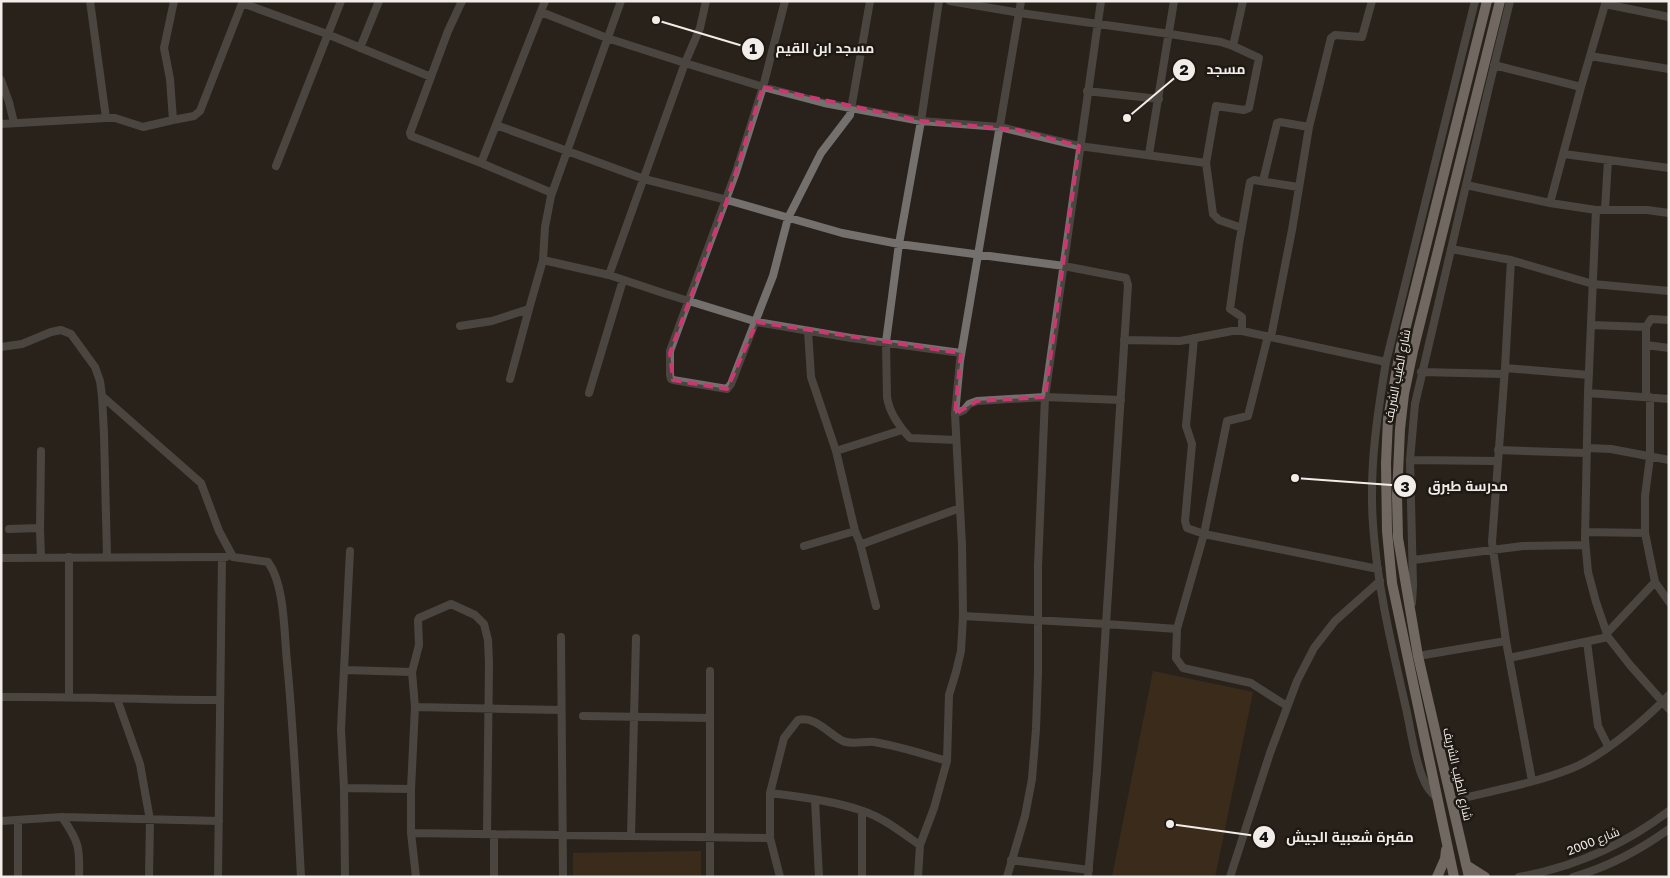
<svg xmlns="http://www.w3.org/2000/svg" width="1670" height="878" font-family="'Golos Text',Cairo,sans-serif">
<style>
.green{fill:#50371c}
.lines{fill:none;stroke-linecap:round;stroke-linejoin:round}
.minor{stroke:#73706d;stroke-width:8}
.major{stroke:#c5bdb6;stroke-width:10}
.marked{fill:none;stroke:#c93870;stroke-width:4;stroke-dasharray:10 6;stroke-linejoin:round}
.labels{text-anchor:middle;dominant-baseline:central;stroke-width:5;stroke-linejoin:round;paint-order:stroke}
.street-label{font-size:12px;fill:#f2ede9;stroke:#1f1913}
.leader{fill:none;stroke:#f2ede9;stroke-width:2}
.callout-dot{fill:#f2ede9;stroke:#1f1913;stroke-width:2}
.mark-label{font-size:15px;text-anchor:middle;font-weight:bold;fill:#111}
.callout-label{font-size:14px;text-anchor:middle;font-weight:bold;fill:#f2ede9;stroke:#1f1913;stroke-width:5;stroke-linejoin:round;paint-order:stroke}
</style>
<rect width="100%" height="100%" fill="#29221c"/>
<path class="green" d="M1153 671 1253 692 1215 877H1112Z
M701 851V877H573V853Z"/>
<g class="lines">
<path class="minor" d="M90 1 106 118
M462 1 448 31 410 133 411 136 481 163
M545 1 481 163 552 193
M621 1 551 196 545 227 543 260 609 275 666 294 757 322 851 338 961 353
M785 1 763 87 736 172 670 351V375L671 379 673 380 727 389 731 384 773 276 788 218 821 153 850 115 870 1
M939 1 921 121 899 244 886 342 887 397C889 412 900 428 910 438L956 440
M950 1 1020 13 1170 34 1221 42 1233 46 1243 1
M242 3 327 34 431 77
M1605 4 1669 17
M541 12 607 38 685 63 763 87 824 103 921 121 1000 127 1079 146 1206 163 1213 214 1219 220 1242 228
M360 48 379 1
M1590 56 1669 69
M1494 65 1581 87
M1 80 9 102 14 123
M1087 91 1159 99
M173 120 194 116 200 111 243 1
M1 124 106 118H115L143 127 173 120 170 79 164 48 174 1
M496 125 644 179 727 200 842 233 899 244 1064 266 1126 278 1128 285 1106 624 1177 629 1204 534 1227 421 1248 416 1268 336
M1149 154 1174 1
M1564 154 1669 168
M1206 163 1216 106 1244 110 1249 108 1259 58 1233 46
M276 166 341 1
M1263 181 1277 123 1280 122 1309 127
M1466 185 1550 203
M1596 210 1550 203 1581 87 1606 1
M1605 210 1608 160
M1669 213 1647 210H1596L1588 393 1585 539 1588 572 1596 602 1608 637 1630 665 1669 709
M1451 249 1511 260 1593 284 1669 291
M1511 260 1505 368 1492 542 1506 641 1532 781
M609 275 685 63 700 28 706 1
M1591 325 1646 327
M460 326 492 321 529 309 543 260
M808 331 811 377 836 451 855 531 860 543 876 606
M1242 331V317L1230 309 1239 244 1250 182 1254 180 1298 187
M1271 337 1292 230 1309 127 1331 38 1335 35 1362 37 1372 1
M1194 338 1186 426 1192 444 1185 521 1187 528 1204 534 1378 569
M1124 340 1180 341 1232 331H1242L1386 362
M1646 345 1669 348
M1 347 22 344 51 332 61 330 71 334 95 367 100 381 102 396 104 434 107 557
M1505 368 1589 375
M1421 372 1504 374
M510 379 529 309
M589 393 623 280
M1588 393 1669 399
M102 396 201 483 219 531 233 557 268 562C285 585 284 633 287 662 294 734 297 805 301 877
M1646 397V327L1651 319 1669 320
M1650 397V457L1645 496V533L1655 582 1669 602
M955 414 964 410 969 404 977 401 1045 397 1121 400
M1587 448 1611 449 1669 460
M1498 450 1586 453
M41 451 40 530 41 558
M836 451 902 430
M1410 460 1498 461
M9 529 40 528
M1585 532 1645 533
M860 543H865L960 508
M804 546 855 531
M1 558 226 557
M1413 560 1523 546 1585 545
M1412 603 1413 585 1410 460 1415 404 1488 91 1510 1
M963 616 1106 624 1097 771 1088 877
M1177 629 1176 658 1183 668 1251 683 1287 706
M1607 633 1655 582
M561 637 563 877
M1587 642 1598 726 1608 746
M1418 656 1506 641
M1509 658 1608 637
M344 670 412 672
M710 671V877
M69 696V557
M1 697C74 696 147 700 220 700
M117 699 140 764 150 820 149 877
M415 707 561 710
M583 716 710 718
M344 788 341 729 350 551
M770 793C800 797 835 801 863 811 884 818 902 833 920 845
M1438 799C1435 796 1431 792 1428 788 1416 770 1411 730 1406 708 1392 647 1377 586 1373 524 1369 469 1377 416 1386 362L1475 1
M815 800 819 877
M1451 801C1491 791 1532 784 1570 769 1602 757 1645 720 1669 695
M62 817C79 842 80 847 79 877
M1 821 62 817 219 821
M411 833 770 838
M494 834V877
M631 836 636 638
M1011 860 1089 870
M18 877V820
M218 877 222 557
M345 877 344 788 411 789
M416 877 411 833V789L415 707 412 672 419 645 418 620 419 618 451 604 475 615 484 624 488 640 489 663 487 834
M780 877 770 838V793L784 738 798 720C815 715 830 735 843 741 852 745 865 741 874 742 899 746 923 754 947 761
M862 877V811
M918 877 920 845 934 808 947 761 949 695 956 672 961 651 963 616 962 545 955 414 960 361 1021 1
M1007 877 1025 816 1032 779 1036 729 1038 673V566L1045 397 1101 1
M1230 877 1270 753 1297 681 1314 648 1335 621 1380 581
M1519 877C1575 867 1623 846 1669 811
M1573 877C1608 867 1640 850 1669 829"/>
<path class="major" d="M1466 865 1485 877
M1437 877 1445 859 1446 850
M1454 877 1392 583 1387 531 1386 463 1388 419 1401 346 1487 1
M1469 877 1418 656 1398 538 1397 496 1400 429 1404 394 1413 351 1500 1"/>
</g>
<path d="M0 0H1670V878H0ZM763 87 921 121 1018 130 1079 146 1045 397 977 401 955 414 961 353 757 322 727 389 673 380 670 353 727 200Z" fill="#29221c" fill-opacity=".55" fill-rule="evenodd"/>
<path class="marked" d="M763 87 921 121 1018 130 1079 146 1045 397 977 401 955 414 961 353 757 322 727 389 673 380 670 353 727 200Z"/>
<g class="labels">
<g class="street-label">
<text transform="translate(1397 376) rotate(-79)">شارع الطيب الشريف</text>
<text transform="translate(1458 774) rotate(77)">شارع الطيب الشريف</text>
<text transform="translate(1593 841) rotate(-22)">شارع 2000</text>
</g>
</g>
<path class="leader" d="M656 20L753 49M1127 118L1184 70M1295 478L1405 486M1170 824L1264 837"/>
<g class="callout-dot">
<circle cx="656" cy="20" r="5"/>
<circle cx="1127" cy="118" r="5"/>
<circle cx="1295" cy="478" r="5"/>
<circle cx="1170" cy="824" r="5"/>
<circle cx="753" cy="49" r="12"/>
<circle cx="1184" cy="70" r="12"/>
<circle cx="1405" cy="486" r="12"/>
<circle cx="1264" cy="837" r="12"/>
</g>
<g class="mark-label">
<text x="753" y="54">1</text>
<text x="1184" y="75">2</text>
<text x="1405" y="492">3</text>
<text x="1264" y="842">4</text>
</g>
<g class="callout-label">
<text x="825" y="53">مسجد ابن القيم</text>
<text x="1226" y="74">مسجد</text>
<text x="1468" y="491">مدرسة طبرق</text>
<text x="1350" y="842">مقبرة شعبية الجيش</text>
</g>
<rect width="1670" height="878" fill="none" stroke="#f2ede9" stroke-width="5"/>
</svg>
